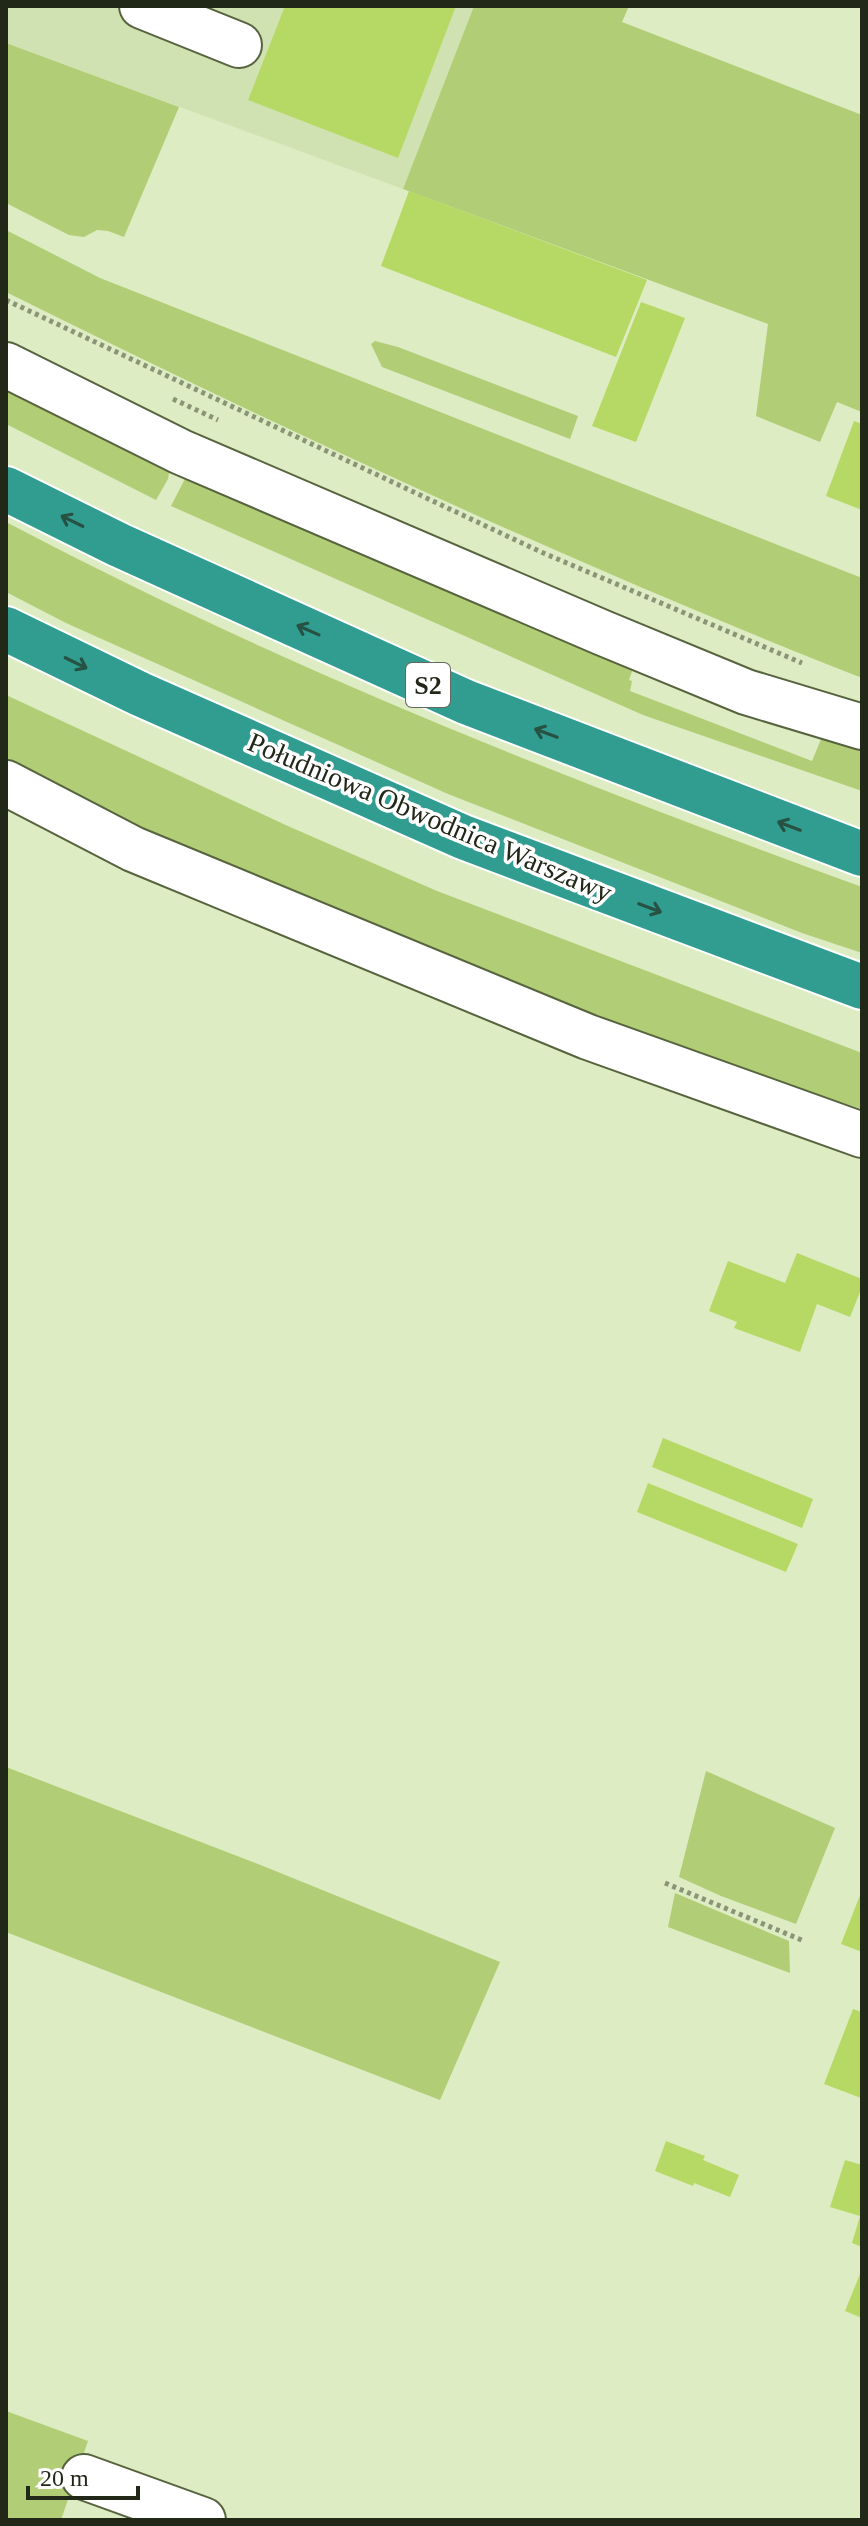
<svg xmlns="http://www.w3.org/2000/svg" width="868" height="2526" font-family="Georgia,serif">
<style>
.built{fill:#d1e2b2}
.green{fill:#b1cd75}
.building{fill:#b6d965}
.lines{fill:none;stroke-linecap:round;stroke-linejoin:round}
.minor-casing{stroke:#56633e;stroke-width:48}
.highway-casing{stroke:#fff;stroke-width:48}
.path{stroke:#8a9577;stroke-width:5;stroke-dasharray:4 4;stroke-linecap:butt}
.minor{stroke:#fff;stroke-width:44}
.highway{stroke:#319d90;stroke-width:44}
.oneway{stroke:#275142}
.labels{text-anchor:middle;dominant-baseline:central;stroke-width:7;stroke-linejoin:round;paint-order:stroke}
.shield{fill:#fff;stroke:#64685d;stroke-width:2}
.shield-label{font-size:26px;font-weight:bold;fill:#222818}
.street-label{font-size:28px;fill:#222818;stroke:#fff}
</style>
<rect width="100%" height="100%" fill="#ddecc2"/>
<path class="built" d="M6 6H474L403 189 6 43Z"/>
<path class="green" d="M474 6H629L622 22 862 115V412L837 402 820 442 756 416 768 324 403 189Z
M6 43 179 107 124 237 108 231 97 230 84 237 69 235 6 203Z
M6 230 100 278 862 578V678C572 564 286 431 6 292Z
M375 341 398 347 578 416 570 439 382 367 371 344Z
M6 379 170 467 168 479 156 500 6 424Z
M190 469 636 660 629 680 632 681 630 691 812 761 824 732 862 745V791L643 715 171 506Z
M6 522C281 667 570 781 862 887V953L802 933 448 794 66 623 6 592Z
M6 695 290 827 437 891 862 1053V1109C586 1023 322 903 57 791L6 765Z
M6 1767 263 1866 500 1962 440 2100 6 1932Z
M706 1771 835 1828 796 1924 721 1896 679 1877Z
M675 1893 789 1941 790 1973 668 1927Z
M6 2411 88 2441 61 2520H6Z"/>
<path class="building" d="M285 6H456L398 158 248 100Z
M409 191 647 280 616 357 381 266Z
M641 302 685 318 636 442 592 426Z
M854 421 862 424V510L826 496Z
M797 1253 862 1279V1287L850 1317 817 1304 800 1352 734 1328 737 1322 709 1311 728 1261 785 1283Z
M663 1438 813 1499 802 1528 652 1467Z
M648 1483 798 1544 786 1572 637 1512Z
M862 1890V1952L841 1944Z
M853 2009 862 2012 861 2098 824 2084Z
M666 2141 705 2156 703 2160 739 2175 730 2197 694 2183 693 2186 655 2171Z
M845 2160 862 2165V2247L852 2243 860 2216 830 2207Z
M862 2269V2318L845 2311Z"/>
<g class="lines">
<defs>
<path id="minor" d="M142 6 239 45
M6 365 181 452 603 633 746 692 862 727
M6 783 133 849 588 1037 862 1135
M84 2477 203 2520"/>
<path id="highway" d="M6 489 119 545 466 702 862 854
M6 629 140 694 463 837 862 987"/>
</defs>
<use href="#minor" class="minor-casing"/>
<use href="#highway" class="highway-casing"/>
<path class="path" d="M6 300 541 552 802 663
M173 399 218 420
M665 1883 804 1941"/>
<use href="#minor" class="minor"/>
<use href="#highway" class="highway"/>
</g>
<defs><path id="oneway-shaft" d="M-6 0H5M1.5-3L5.5 0L1.5 3" fill="none" stroke-width="1.6" stroke-linecap="round" stroke-linejoin="round" transform="scale(2)"/></defs>
<g class="oneway">
<use href="#oneway-shaft" transform="translate(72 521) rotate(-154)"/>
<use href="#oneway-shaft" transform="translate(308 630) rotate(-156)"/>
<use href="#oneway-shaft" transform="translate(76 663) rotate(26)"/>
<use href="#oneway-shaft" transform="translate(546 733) rotate(-159)"/>
<use href="#oneway-shaft" transform="translate(789 826) rotate(-159)"/>
<use href="#oneway-shaft" transform="translate(650 908) rotate(21)"/>
</g>
<g class="labels">
<rect class="shield" x="406" y="663" width="44" height="44" rx="6"/>
<g class="shield-label">
<text x="428" y="685">S2</text>
</g>
<g class="street-label">
<text transform="translate(430 817) rotate(23)">Południowa Obwodnica Warszawy</text>
</g>
</g>
<rect width="868" height="2526" fill="none" stroke="#222818" stroke-width="16"/>
<path d="M28 2486v12h110v-12" fill="none" stroke="#222818" stroke-width="4"/>
<text x="40" y="2486" font-size="24" fill="#222818" stroke="#ffffff" stroke-width="6" paint-order="stroke">20 m</text>
</svg>
